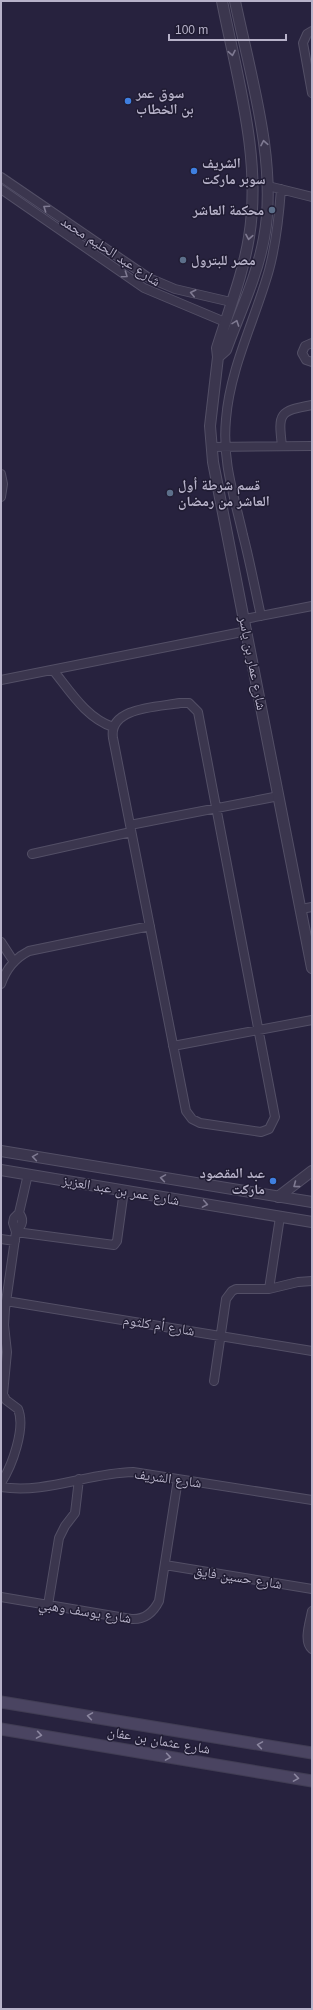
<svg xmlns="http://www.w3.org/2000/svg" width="313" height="2010" font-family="Arial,'Noto Naskh Arabic',sans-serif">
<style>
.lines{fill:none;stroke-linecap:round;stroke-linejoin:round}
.minor-casing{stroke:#534f66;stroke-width:10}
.tertiary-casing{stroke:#534f66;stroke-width:12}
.secondary-casing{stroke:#413d54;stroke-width:13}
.minor{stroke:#3b364e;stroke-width:8}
.tertiary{stroke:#3b364e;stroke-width:10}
.secondary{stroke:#4a4461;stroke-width:11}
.oneway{stroke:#7f7a92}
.oneway2{stroke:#8b869f}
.shop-dot{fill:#3f7fe0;stroke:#201c33;stroke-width:1.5}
.service-dot{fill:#5c6f8a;stroke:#201c33;stroke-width:1.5}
.labels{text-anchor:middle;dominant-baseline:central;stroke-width:3;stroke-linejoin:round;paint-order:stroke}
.poi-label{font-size:14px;font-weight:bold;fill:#b7b2c9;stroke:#201c33;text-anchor:start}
.street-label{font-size:14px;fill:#b7b2c9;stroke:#201c33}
</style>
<rect width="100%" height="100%" fill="#27223e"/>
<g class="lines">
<defs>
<path id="minor" d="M312 31 307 34 303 43 312 93
M1 177 149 278 175 289 231 302
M268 186 312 197
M1 189 144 288 225 322
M312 343 305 346 302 353 306 360 312 362
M282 446C278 413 279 411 312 405
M211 447 312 446
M1 474 3 484 1 497
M261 616C255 589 250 562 243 535 234 495 222 462 226 419 230 368 255 320 269 270 276 244 279 217 281 189
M245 619 312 606
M53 670C70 691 86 718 113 727
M1 680 247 631
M180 703H189L198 712 275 1117 269 1129 261 1132 200 1123 192 1119 186 1111 113 738C108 707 159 707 180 703Z
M130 825 279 796
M32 854 131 832
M301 909 312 907
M1 942 14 962
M1 984C6 969 15 958 29 951L150 926
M173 1046 312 1020
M16 1230C23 1226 24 1219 19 1213
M16 1232 114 1245 117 1241 124 1190
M1 1239 15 1241
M269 1289 280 1217
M6 1301 312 1351
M214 1381 226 1299 232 1291 236 1289H269L298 1282 312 1281
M1 1483C12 1466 26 1428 18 1409L6 1400 3 1394 7 1352 4 1325 5 1309 16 1232 13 1223 14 1218 19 1213 28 1174
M1 1487C46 1494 88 1473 133 1472L312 1500
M165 1565 312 1589
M1 1597 131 1619C144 1620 153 1613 159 1601L178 1479
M48 1605 59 1538 65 1526 75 1513 79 1479
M312 1611C310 1622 303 1642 312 1649"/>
<path id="tertiary" d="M222 1C237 78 262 158 249 237 243 275 228 312 217 348L218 357 210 426 213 462 312 968
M218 357 226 350C239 314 257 277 264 238 278 164 250 74 235 1
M1 1151 312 1202
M1 1170 312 1222
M278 1197 312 1171"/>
<path id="secondary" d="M1 1702 312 1753
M1 1729 312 1781"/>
</defs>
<use href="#minor" class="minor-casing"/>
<use href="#tertiary" class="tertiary-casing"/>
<use href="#secondary" class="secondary-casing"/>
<use href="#minor" class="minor"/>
<use href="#tertiary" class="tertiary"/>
<use href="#secondary" class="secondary"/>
</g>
<defs><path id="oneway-chevron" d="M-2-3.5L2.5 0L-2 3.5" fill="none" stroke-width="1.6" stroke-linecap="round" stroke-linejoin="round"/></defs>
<g class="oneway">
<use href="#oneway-chevron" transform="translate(232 53) rotate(79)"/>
<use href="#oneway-chevron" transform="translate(264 143) rotate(-101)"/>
<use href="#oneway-chevron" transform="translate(46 208) rotate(-145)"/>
<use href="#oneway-chevron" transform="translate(249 237) rotate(100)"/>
<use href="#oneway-chevron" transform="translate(125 275) rotate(35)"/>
<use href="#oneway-chevron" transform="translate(193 293) rotate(-167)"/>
<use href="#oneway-chevron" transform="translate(236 323) rotate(-70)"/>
<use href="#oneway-chevron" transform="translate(35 1157) rotate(-171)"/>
<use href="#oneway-chevron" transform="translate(163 1178) rotate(-171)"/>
<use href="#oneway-chevron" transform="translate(296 1185) rotate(143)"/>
<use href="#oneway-chevron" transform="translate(205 1204) rotate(10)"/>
</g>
<g class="oneway2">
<use href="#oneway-chevron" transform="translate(90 1716) rotate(-171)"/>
<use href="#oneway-chevron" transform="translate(39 1735) rotate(9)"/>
<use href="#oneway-chevron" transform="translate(260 1745) rotate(-171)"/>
<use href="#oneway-chevron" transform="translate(168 1757) rotate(9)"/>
<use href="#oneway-chevron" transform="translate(296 1778) rotate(9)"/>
</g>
<g class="shop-dot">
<circle cx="128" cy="101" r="4"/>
<circle cx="194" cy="171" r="4"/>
<circle cx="273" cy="1181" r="4"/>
</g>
<g class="service-dot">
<circle cx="272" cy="210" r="4"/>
<circle cx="183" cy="260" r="4"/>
<circle cx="170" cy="493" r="4"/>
</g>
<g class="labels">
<g class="poi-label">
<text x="136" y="93">سوق عمر<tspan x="136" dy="16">بن الخطاب</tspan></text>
<text x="202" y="163">الشريف<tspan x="202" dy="16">سوبر ماركت</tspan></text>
<text x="264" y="210" text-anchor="end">محكمة العاشر</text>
<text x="191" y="260">مصر للبترول</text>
<text x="178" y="485">قسم شرطة أول<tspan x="178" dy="16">العاشر من رمضان</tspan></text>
<text x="265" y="1173" text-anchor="end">عبد المقصود<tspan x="265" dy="16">ماركت</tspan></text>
</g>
<g class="street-label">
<text transform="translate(111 251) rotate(33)">شارع عبد الحليم محمد</text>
<text transform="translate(253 663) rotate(79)">شارع عمار بن ياسر</text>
<text transform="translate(121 1190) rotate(10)">شارع عمر بن عبد العزيز</text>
<text transform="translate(159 1325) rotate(9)">شارع أم كلثوم</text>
<text transform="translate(168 1478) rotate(8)">شارع الشريف</text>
<text transform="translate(238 1577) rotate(9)">شارع حسين فايق</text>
<text transform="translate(85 1611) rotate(9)">شارع يوسف وهبي</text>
<text transform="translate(159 1740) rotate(10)">شارع عثمان بن عفان</text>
</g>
</g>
<rect width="313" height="2010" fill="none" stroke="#b7b2c9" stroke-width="4"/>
<path d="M169 34v6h117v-6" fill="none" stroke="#b7b2c9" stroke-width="2"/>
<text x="175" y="34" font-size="12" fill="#b7b2c9" stroke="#201c33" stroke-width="3" paint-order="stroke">100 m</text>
</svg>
